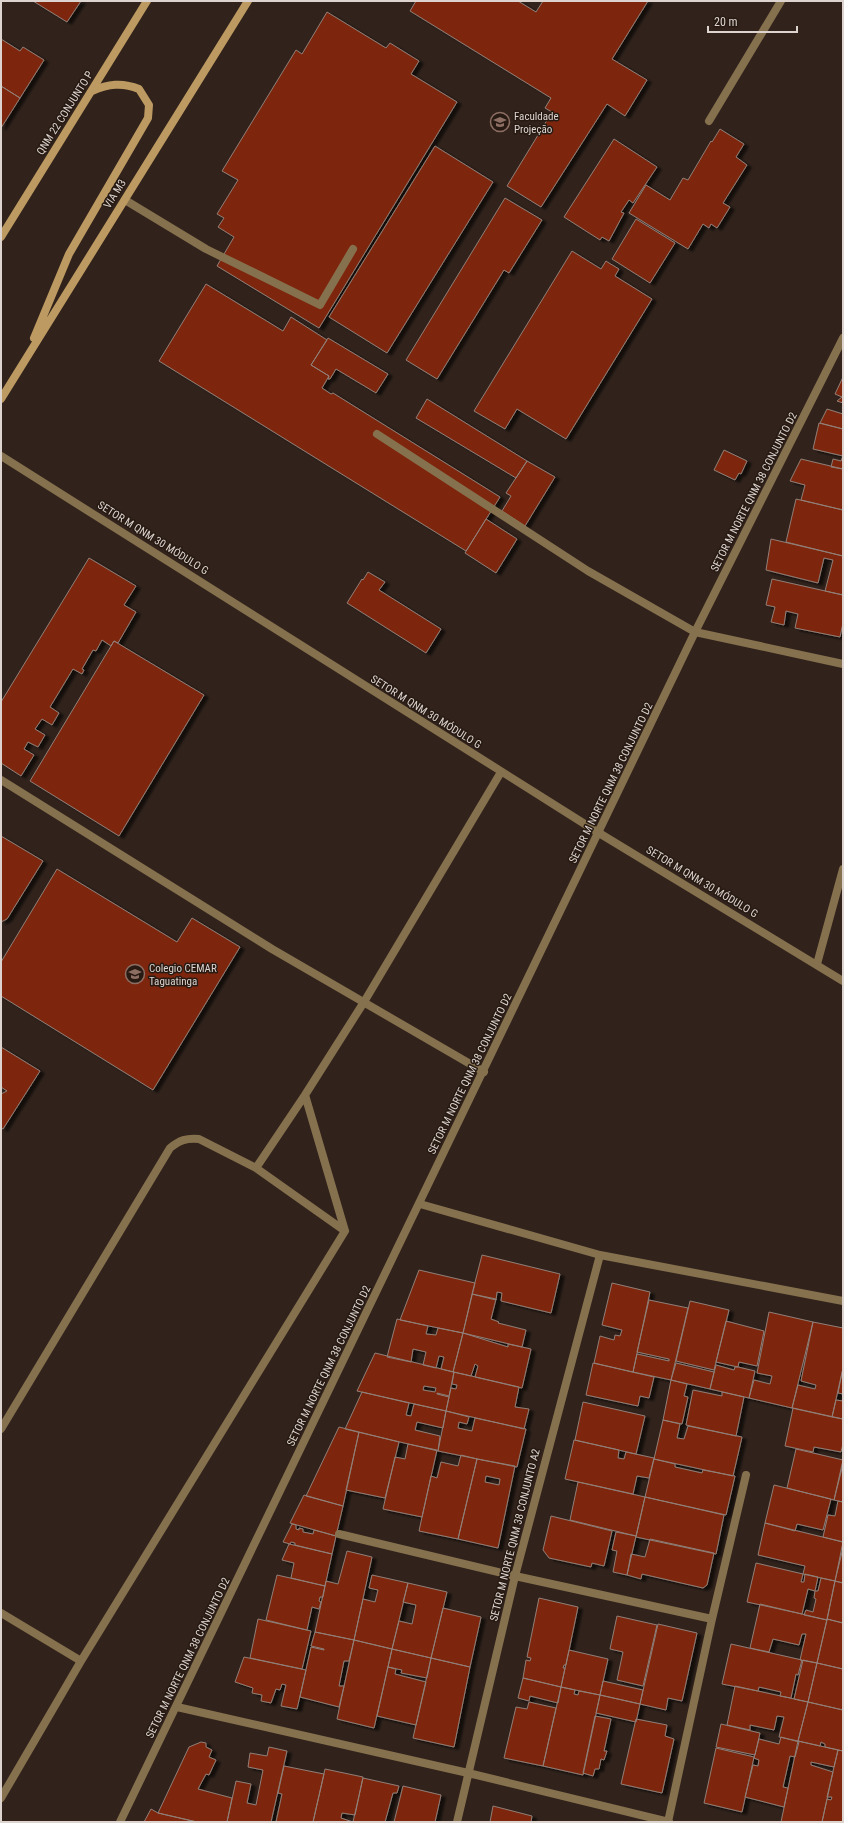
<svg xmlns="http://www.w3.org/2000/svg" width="844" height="1823" font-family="'Roboto Condensed',sans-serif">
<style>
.building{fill:#7e2809;stroke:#917e78;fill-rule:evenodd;filter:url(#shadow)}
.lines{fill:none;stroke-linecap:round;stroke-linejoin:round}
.service{stroke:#86714e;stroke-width:8}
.minor{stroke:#86714e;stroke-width:8}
.tertiary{stroke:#86714e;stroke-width:8}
.secondary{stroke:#bd9a61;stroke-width:8}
.labels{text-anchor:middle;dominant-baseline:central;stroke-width:3;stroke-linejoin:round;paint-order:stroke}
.street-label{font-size:11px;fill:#ddd4cf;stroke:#271a13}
.poi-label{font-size:11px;fill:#ddd4cf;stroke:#271a13;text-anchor:start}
</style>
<defs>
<filter id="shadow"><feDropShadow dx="4.5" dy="2.5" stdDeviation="1" flood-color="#0009"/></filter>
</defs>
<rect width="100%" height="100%" fill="#31231c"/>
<path class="building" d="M33 1H81L67 22Z
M416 1H518L536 12 543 1H648L612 59 647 80 625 116 607 104 541 207 507 186 552 112 545 108 551 98 410 11Z
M327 12 386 48 390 43 419 61 411 74 457 102 319 328 217 266 234 237 218 227 224 218 217 214 238 180 222 171 296 50 302 54Z
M1 39 20 51 23 47 44 60 20 98 1 86Z
M1 86 20 98 1 128Z
M720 129 744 144 736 157 747 165 723 203 730 207 717 228 711 224 709 228 703 224 688 249 629 213 646 185 670 200 683 178 688 180 711 141 712 142Z
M614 139 657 167 633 203 629 200 621 212 624 213 609 241 602 237 600 240 564 217Z
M435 146 493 182 387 353 329 317Z
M505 198 542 220 509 273 504 270 437 379 406 360Z
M636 219 675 243 650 283 612 259Z
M572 251 601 269 606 261 609 263 619 269 615 276 652 299 566 439 517 409 505 429 474 411Z
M206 284 283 331 291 317 327 340 311 365 329 376 322 388 331 394 333 393 500 497 466 551 159 361Z
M328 338 388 374 376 393 336 369 330 379H328L329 376 311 365Z
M843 377V403L837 401 842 397 835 394Z
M427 399 527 461 516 478 416 418Z
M827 409 843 414V429L820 423Z
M819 423 843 429V469L831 467 833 459 841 461 843 456 813 449Z
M724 450 747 461 741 474 739 473 735 480 714 470Z
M801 459 843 469V510L801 500 805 485 790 481Z
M527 461 555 477 525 526 502 511 511 496 506 493Z
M796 499 843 510V556L786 542Z
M486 519 517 539 496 573 465 553Z
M771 539 843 556V595L825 591 833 560 824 558 818 583 766 570Z
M89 558 136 586 124 605 136 612 118 643 114 641 111 646 102 640 96 651 93 650 82 669 84 670 82 674 73 669 50 707 59 713 52 725 42 719 35 729 45 735 38 747 28 742 24 749 34 755 21 776 1 763V702Z
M368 572 385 582 379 590 441 629 426 653 347 603 362 579 363 580Z
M772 579 843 595V623L840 637 795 628 798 614 786 611 784 625 771 622 775 607 766 605Z
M114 641 204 695 119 836 30 781Z
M1 836 43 861 7 919 1 922Z
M57 869 177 942 192 918 240 947 153 1090 1 996V962Z
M1 1047 40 1071 3 1129 1 1128V1094L7 1091 1 1087Z
M482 1255 560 1274 551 1313 501 1301 502 1293 497 1292 496 1300 472 1294Z
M419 1270 475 1283 463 1333 400 1320Z
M612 1283 650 1292 633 1372 594 1363 600 1336 614 1340 615 1335 620 1336 622 1330 602 1325Z
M472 1294 496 1299 491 1319 499 1322 498 1323 526 1330 522 1347 463 1333Z
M649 1300 688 1308 671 1380 633 1372 637 1354 669 1361V1359L637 1352Z
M690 1301 729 1310 714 1370 676 1361Z
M769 1312 813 1322 792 1408 749 1398 754 1380 770 1384 772 1376 757 1373Z
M397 1319 428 1326 426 1334 436 1335 438 1328 463 1333 453 1372 441 1369 444 1357 439 1356 436 1368 423 1365 426 1352 413 1349 411 1362 387 1357Z
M726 1321 764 1331 757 1366 739 1362 738 1367 716 1362Z
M813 1322 843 1328V1368L832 1417 792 1408 798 1385 815 1389 816 1385 801 1381Z
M463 1333 508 1347V1344L531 1349 522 1388 475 1377 478 1366 475 1364 471 1376 453 1372Z
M375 1353 454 1372 449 1396 437 1393V1394L449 1397 446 1411 357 1391ZM424 1386 436 1388 435 1392 423 1390Z
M593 1363 654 1377 649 1398 640 1396 638 1406 586 1395Z
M676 1363 714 1372 710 1389 671 1380Z
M716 1365 734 1370 735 1367H738L755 1371 749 1398 710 1389Z
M843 1368V1394L838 1393Z
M454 1372 519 1387 515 1407 529 1409 524 1429 446 1411 451 1388 456 1389 457 1385 452 1384Z
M671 1380 687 1384 684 1396 688 1397 682 1424 663 1420Z
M693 1390 722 1396V1392L744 1397 736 1436 686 1425Z
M362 1392 409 1403 406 1415 411 1416 414 1404 446 1411 443 1428 417 1422 415 1430 440 1436 438 1451 345 1429Z
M836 1400 843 1401V1419L832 1417Z
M583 1402 645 1416 636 1454 575 1440Z
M793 1408 843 1419V1444L841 1452 814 1447 813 1452 785 1446Z
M446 1411 469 1417 467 1424 459 1422 458 1428 472 1431 475 1418 526 1429 517 1467 438 1451Z
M663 1420 680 1424 677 1438 684 1439 688 1426 742 1437 733 1476 654 1459Z
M339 1427 359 1432 343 1506 306 1496Z
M359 1432 399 1442 385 1498 346 1490Z
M574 1440 619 1450 618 1458 624 1459 626 1452 654 1458 649 1478 637 1476 633 1494 565 1479Z
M408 1444 437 1450 422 1517 383 1509 395 1457 405 1459Z
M796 1449 843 1460 834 1500 787 1488Z
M461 1455 477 1459 458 1539 419 1531 431 1476 437 1478 441 1462 458 1466Z
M477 1459 515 1466 498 1548 458 1539ZM486 1476 500 1479 499 1485 485 1482Z
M654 1459 675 1464V1467L702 1473 703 1470 735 1476 726 1515 645 1497Z
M843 1464V1502L834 1500Z
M578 1482 645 1497 636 1536 570 1520Z
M774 1485 831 1499 823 1530 797 1524 795 1531 765 1523Z
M304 1495 343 1506 336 1536 290 1523Z
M645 1497 724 1515 716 1554 636 1537Z
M838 1501 843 1502V1542L823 1537 828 1515 835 1516Z
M551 1516 612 1531 604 1566 592 1563 591 1567 549 1558 543 1550Z
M765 1523 843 1542 835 1581 803 1574 805 1566 758 1555Z
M292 1524 296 1525V1529L299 1530V1528L303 1529V1532L313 1534 314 1530 336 1536 332 1554 295 1545V1543L291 1542 290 1544 283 1542Z
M616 1532 636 1536 627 1575 613 1572 617 1551 612 1550Z
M650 1539 714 1553 707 1585 703 1588 642 1574 641 1579 627 1575 631 1554 645 1557Z
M289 1544 332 1554 325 1586 291 1578 294 1563 282 1560Z
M843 1548V1583L835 1581Z
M347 1551 372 1557 354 1640 315 1632 326 1581 338 1584Z
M756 1563 803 1574 801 1582H804L805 1574 818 1577 815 1591 808 1589 802 1614 747 1602Z
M277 1575 325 1586 323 1597H320L319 1601 321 1602 319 1609 312 1607 307 1630 266 1620Z
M372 1575 408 1583 392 1649 354 1640 363 1599 375 1602 378 1590 369 1588Z
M821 1578 835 1581 827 1620 804 1615 806 1610 813 1612 816 1599 814 1598 815 1591H818Z
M835 1581 843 1583V1623L827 1619Z
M408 1583 447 1592 431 1658 392 1649 399 1621 412 1624 416 1605 403 1602Z
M539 1598 578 1607 566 1665H564L563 1668H565L561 1687 523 1678 526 1660 530 1661 531 1658 527 1657Z
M760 1604 827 1620 817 1663 800 1660 806 1634H802L799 1645 773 1639 769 1652 750 1648Z
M443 1608 481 1617 470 1667 431 1658Z
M617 1616 657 1625 643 1686 617 1680 623 1652 610 1649Z
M258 1619 311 1631 302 1669 250 1658Z
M827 1619 843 1623V1669L817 1663Z
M658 1624 697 1633 682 1701 668 1698 666 1710 640 1704Z
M315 1632 354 1640 349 1661H344L339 1686H344L339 1707 300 1697 311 1647 324 1650V1649L311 1646Z
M354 1640 392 1649 374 1728 337 1719Z
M731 1644 802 1660 798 1675 796 1674 791 1698 780 1696 781 1692 759 1687 758 1691 722 1684Z
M392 1649 431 1658 427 1678 401 1673 402 1670 388 1667Z
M569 1650 608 1659 600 1695 561 1687Z
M244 1657 306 1670 297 1709 281 1706 286 1685 282 1684 280 1690 276 1689 271 1703 261 1701 262 1695 252 1693 253 1688 235 1682Z
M431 1658 470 1667 454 1747 413 1738Z
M803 1660 817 1663 808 1702 794 1699Z
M817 1663 843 1669V1710L808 1702Z
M388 1667 396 1669 395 1674 426 1682 416 1725 377 1716Z
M523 1678 561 1687 558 1703 530 1696 529 1701 518 1698Z
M603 1681 643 1690 640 1704 600 1695Z
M735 1686 808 1702 798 1741 779 1737 784 1717 777 1716 774 1730 750 1725V1730L727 1725Z
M561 1687 575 1690 574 1694 578 1695 579 1691 600 1695 583 1775 543 1766Z
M600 1695 640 1704 636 1722 596 1713Z
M529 1702 556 1708 543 1766 504 1758 516 1707 527 1709Z
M808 1702 843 1710V1751L825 1747V1744L821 1742 820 1746 798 1741Z
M595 1716 611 1719 604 1751H607L604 1760 601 1759 599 1769H595L593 1776 583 1773Z
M636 1719 667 1725 665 1736 674 1739 662 1793 621 1784Z
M721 1724 760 1733 755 1755 716 1747Z
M781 1737 799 1742 795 1757 790 1756 783 1787 788 1788 784 1807 745 1797 753 1765 758 1766 759 1760 754 1758 759 1739 779 1744Z
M798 1741 838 1750 834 1767 811 1762V1765L833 1772 822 1822H781Z
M201 1742 206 1743V1747L212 1750 209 1757 216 1760 209 1775 206 1774 198 1789 232 1798 227 1822H197L158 1813 189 1747Z
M269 1747 287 1751 271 1822H227L236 1781 251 1784 247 1803 256 1805 263 1770 248 1767 250 1753 267 1756Z
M716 1748 754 1757 742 1812 704 1803Z
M838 1750 843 1751V1822H822L827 1799 831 1800 832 1797H827Z
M284 1766 324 1774 313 1822H276L282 1794 278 1793Z
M325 1769 363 1777 355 1815 342 1813 341 1818 353 1822H313Z
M363 1778 399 1786 397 1793H393L385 1822H353Z
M403 1786 441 1795 435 1822H394Z
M493 1806 532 1816 531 1822H490Z
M151 1809 158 1813 197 1822H144Z"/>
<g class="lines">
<path class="service" d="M709 121 781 1
M1 780 272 949 484 1072"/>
<path class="minor" d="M125 200 206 249 320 305 353 249
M377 434 588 571 695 632 843 664
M817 964 843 869
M256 1168 345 1231
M420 1204 600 1255 843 1301
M1 1429 170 1148C180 1140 186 1138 199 1139L256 1168 305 1095
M339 1534 515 1576 712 1619 746 1475
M1 1613 81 1661
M177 1707 468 1773 669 1822
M1 1798 81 1661 345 1231 305 1095 364 1002 501 772
M120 1822 695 632 843 338
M457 1822 515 1576 600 1255
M668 1822 712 1619"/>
<path class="tertiary" d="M1 456 599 833 843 981"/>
<path class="secondary" d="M1 237 147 1
M34 338 69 254 148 118 149 105 139 89C122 82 108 84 92 91
M1 399 248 1"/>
</g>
<defs>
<symbol id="university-ring" viewBox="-11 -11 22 22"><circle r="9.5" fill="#271a13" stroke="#8d6e63" stroke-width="1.5"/><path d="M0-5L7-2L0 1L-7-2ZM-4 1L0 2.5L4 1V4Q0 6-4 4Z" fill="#8d6e63"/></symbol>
<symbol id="school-ring" viewBox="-11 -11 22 22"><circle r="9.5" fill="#271a13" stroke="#8d6e63" stroke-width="1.5"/><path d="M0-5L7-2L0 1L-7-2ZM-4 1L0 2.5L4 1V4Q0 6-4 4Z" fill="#8d6e63"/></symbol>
</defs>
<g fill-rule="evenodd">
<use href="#university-ring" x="489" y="111" width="22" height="22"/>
<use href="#school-ring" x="124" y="963" width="22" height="22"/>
</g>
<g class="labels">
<g class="street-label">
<text transform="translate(65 113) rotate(-58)">QNM 22 CONJUNTO P</text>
<text transform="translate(115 194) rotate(-58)">VIA M3</text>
<text transform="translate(754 492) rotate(-63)">SETOR M NORTE QNM 38 CONJUNTO D2</text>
<text transform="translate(153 538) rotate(32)">SETOR M QNM 30 MÓDULO G</text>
<text transform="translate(426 712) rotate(32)">SETOR M QNM 30 MÓDULO G</text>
<text transform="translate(611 783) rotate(-64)">SETOR M NORTE QNM 38 CONJUNTO D2</text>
<text transform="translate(702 882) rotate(31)">SETOR M QNM 30 MÓDULO G</text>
<text transform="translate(470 1074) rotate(-64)">SETOR M NORTE QNM 38 CONJUNTO D2</text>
<text transform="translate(329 1366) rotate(-64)">SETOR M NORTE QNM 38 CONJUNTO D2</text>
<text transform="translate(515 1535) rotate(-76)">SETOR M NORTE QNM 38 CONJUNTO A2</text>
<text transform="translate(188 1658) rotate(-64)">SETOR M NORTE QNM 38 CONJUNTO D2</text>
</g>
<g class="poi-label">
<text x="514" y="116">Faculdade<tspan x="514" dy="13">Projeção</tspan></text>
<text x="149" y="968">Colegio CEMAR<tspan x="149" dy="13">Taguatinga</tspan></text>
</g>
</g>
<rect width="844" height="1823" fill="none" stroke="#ddd4cf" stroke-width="4"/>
<path d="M708 26v6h89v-6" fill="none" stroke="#ddd4cf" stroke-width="2"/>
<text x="714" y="26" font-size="12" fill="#ddd4cf" stroke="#271a13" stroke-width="3" paint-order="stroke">20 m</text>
</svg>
